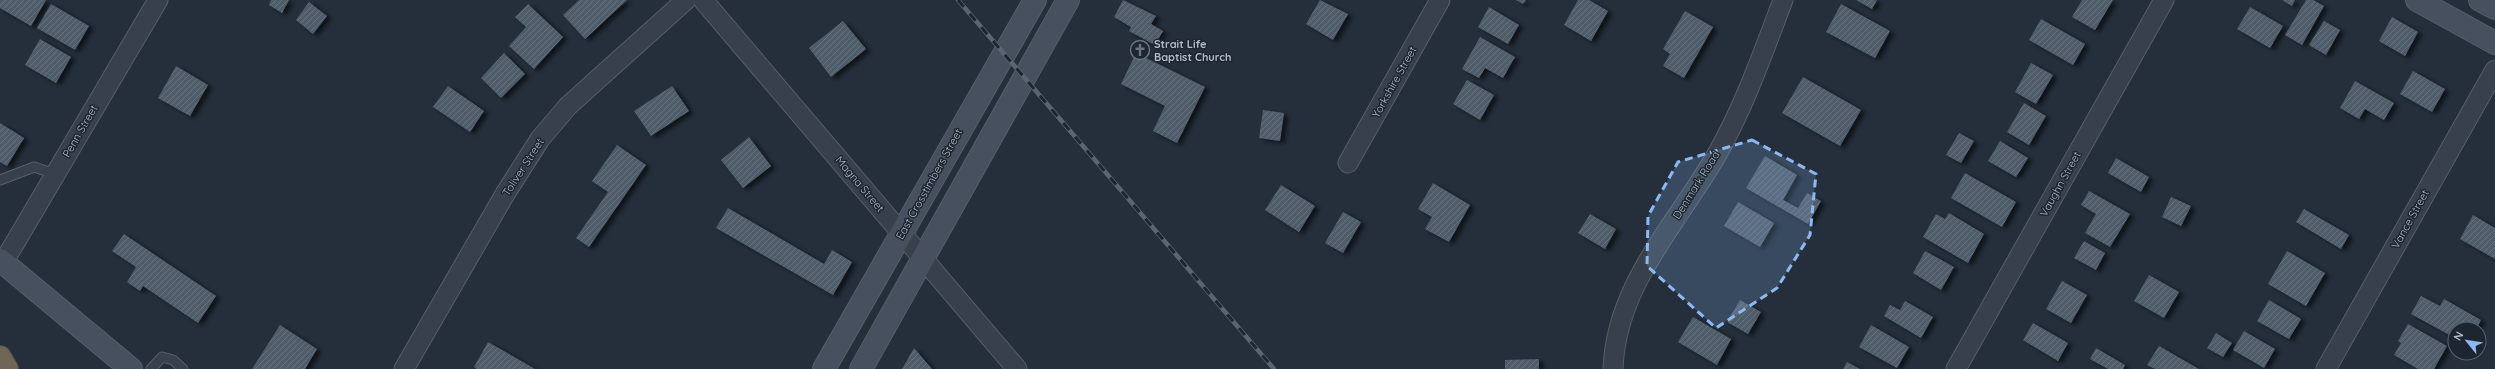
<svg xmlns="http://www.w3.org/2000/svg" width="2495" height="369" font-family="Quicksand,sans-serif">
<style>
.building{fill:url(#building-hatch);filter:url(#shadow)}
.lines{fill:none;stroke-linecap:round;stroke-linejoin:round}
.service-casing{stroke:#565f69;stroke-width:11}
.minor-casing{stroke:#565f69;stroke-width:21}
.secondary-casing{stroke:#565f69;stroke-width:24}
.motorway-casing{stroke:#434c56;stroke-width:24}
.service{stroke:#38414b;stroke-width:9}
.minor{stroke:#38414b;stroke-width:19}
.secondary{stroke:#46505e;stroke-width:22}
.motorway{stroke:#716555;stroke-width:22}
.rail-casing{stroke:#5a6572;stroke-width:4.5}
.rail{stroke:#1d2630;stroke-width:3;stroke-dasharray:9;stroke-linecap:butt}
.marked{fill:#8db9f2;fill-opacity:0.2;stroke:#8db9f2;stroke-width:3;stroke-dasharray:8 5;stroke-linejoin:round}
.labels{text-anchor:middle;dominant-baseline:central;stroke-width:3;stroke-linejoin:round;paint-order:stroke}
.poi-label{font-size:11px;font-weight:bold;fill:#b3bcc7;stroke:#1d2630;text-anchor:start}
.street-label{font-size:11px;fill:#b3bcc7;stroke:#1d2630}
</style>
<defs>
<pattern id="building-hatch" width="6" height="6" patternUnits="userSpaceOnUse"><rect width="6" height="6" fill="#4f5b69"/><path d="M-1 1l2-2M0 6l6-6M5 7l2-2" fill="none" stroke="#66717d"/></pattern>
<filter id="shadow"><feDropShadow dx="4.5" dy="2.5" stdDeviation="2" flood-color="#0009"/></filter>
</defs>
<rect width="100%" height="100%" fill="#242f3b"/>
<path class="building" d="M0 0H46L31 26 0 8Z
M271 0H289L282 13 269 5Z
M579 0H627L585 39 563 15Z
M1123 0 1156 16 1151 24 1163 31 1155 45 1129 31 1131 27 1114 17Z
M1320 0 1348 14 1333 40 1306 24Z
M1516 0H1526L1523 4Z
M1578 0H1589L1608 11 1591 41 1564 25Z
M1856 0H1877L1872 9Z
M2082 0H2113L2095 30 2072 17Z
M2282 0H2295L2292 6Z
M2306 0H2313L2324 6 2302 45 2285 35Z
M309 2 327 16 313 34 296 20Z
M51 4 89 26 75 50 37 28Z
M528 4 563 37 534 69 509 46 526 27 515 17Z
M1841 4 1890 31 1875 58 1826 32Z
M1489 7 1519 25 1508 44 1478 27Z
M2250 7 2283 26 2270 48 2237 29Z
M1685 11 1713 27 1684 78 1663 66 1670 54 1663 49Z
M2392 17 2418 32 2405 56 2379 41Z
M2041 19 2085 44 2073 65 2029 40Z
M843 21 866 49 831 77 809 48Z
M2324 21 2340 30 2326 55 2309 45Z
M1480 37 1515 57 1503 78 1485 68 1479 78 1462 69Z
M40 39 71 57 56 83 25 65Z
M504 53 525 74 501 98 481 78Z
M1136 53 1205 87 1177 143 1153 131 1165 106 1121 84Z
M2031 63 2053 75 2036 104 2015 92Z
M176 66 208 85 190 116 158 98Z
M2413 71 2445 89 2432 112 2400 94Z
M1803 77 1861 110 1840 146 1782 113Z
M1467 80 1494 95 1480 120 1453 104Z
M2355 81 2394 103 2384 120 2365 109 2359 119 2340 108Z
M448 86 484 111 470 132 433 107Z
M672 86 689 111 651 136 634 111Z
M2024 103 2046 116 2029 145 2007 132Z
M1263 110 1284 113 1280 141 1259 138Z
M0 123 24 138 7 166 0 162Z
M1959 133 1974 141 1961 163 1946 155Z
M749 137 771 166 743 188 721 160Z
M2000 141 2028 158 2016 177 1988 161Z
M617 145 646 165 589 247 576 238 608 192 592 181Z
M1765 156 1797 175 1783 200 1798 208 1807 193 1821 201 1808 224 1746 188Z
M2116 158 2149 177 2141 192 2108 173Z
M1965 173 2016 202 2002 227 1951 198Z
M1433 183 1470 205 1449 242 1425 229 1432 217 1418 209Z
M1281 185 1315 206 1299 232 1265 210Z
M2089 191 2130 214 2110 247 2085 233 2096 214 2081 205Z
M2171 197 2191 206 2181 226 2162 217Z
M1738 202 1774 223 1760 247 1724 226Z
M728 208 824 264 832 250 852 262 833 295 716 228Z
M2304 209 2349 235 2341 249 2296 222Z
M1343 212 1361 222 1343 253 1325 243Z
M1949 213 1984 234 1968 263 1923 237 1936 214 1945 219Z
M1590 214 1616 229 1605 249 1578 233Z
M2473 215 2495 228V259L2460 239Z
M124 234 216 296 198 323 143 286 140 291 127 282 136 267 112 251Z
M2084 241 2105 253 2096 270 2074 258Z
M1925 251 1954 267 1941 290 1913 273Z
M2287 251 2325 273 2306 306 2268 284Z
M2149 275 2179 292 2164 318 2134 301Z
M2062 281 2087 295 2071 323 2046 309Z
M2421 296 2440 306 2444 299 2481 320 2476 329H2455V338L2411 314Z
M1740 300 1761 312 1748 334 1727 322Z
M2269 300 2301 319 2289 339 2257 321Z
M1905 301 1933 317 1921 338 1884 316 1890 305 1900 310Z
M1693 317 1731 339 1717 365 1678 342Z
M2033 323 2068 343 2058 361 2023 340Z
M2408 324 2447 346 2434 369H2418L2394 355 2401 343 2398 341Z
M280 325 317 349 305 369H252Z
M1871 325 1909 347 1897 368 1859 347Z
M2244 331 2275 349 2264 368 2233 350Z
M2216 333 2232 343 2223 357 2207 348Z
M488 342 535 369H477L474 367Z
M2159 346 2199 369H2155L2147 365Z
M914 348 932 369H902Z
M2096 348 2125 365 2123 369H2108L2090 359Z
M1539 359V369H1505V360Z
M1847 362 1860 369H1843Z"/>
<g class="lines">
<defs>
<path id="service" d="M0 180 34 167 55 174
M151 369 162 357 173 360 183 369"/>
<path id="minor" d="M703 0 1017 369
M1348 163 1440 0
M3 263 158 0
M404 369 505 194 540 139 568 106 686 0
M1613 369C1616 285 1676 225 1716 156 1744 107 1763 53 1783 0
M1956 369 2164 0
M2326 369 2495 70"/>
<path id="secondary" d="M2417 0 2495 43
M2480 0 2495 8
M0 260 131 369
M824 369 1035 0
M861 369 1068 0"/>
<path id="motorway" d="M0 357 7 369"/>
</defs>
<use href="#service" class="service-casing"/>
<use href="#minor" class="minor-casing"/>
<use href="#secondary" class="secondary-casing"/>
<use href="#motorway" class="motorway-casing"/>
<use href="#service" class="service"/>
<use href="#minor" class="minor"/>
<use href="#secondary" class="secondary"/>
<use href="#motorway" class="motorway"/>
<defs>
<path id="rail" d="M958 0 1274 369"/>
</defs>
<use href="#rail" class="rail-casing"/>
<use href="#rail" class="rail"/>
</g>
<path class="marked" d="M1752 140 1816 174 1810 235 1777 288 1716 328 1647 266 1648 216 1678 162Z"/>
<defs>
<symbol id="church-ring" viewBox="-11 -11 22 22"><circle r="9.5" fill="#1d2630" stroke="#6b7280" stroke-width="1.5"/><path d="M-1.2-6h2.4v3.5h3.3v2.4h-3.3V6h-2.4V-.1h-3.3v-2.4h3.3Z" fill="#6b7280"/></symbol>
</defs>
<g fill-rule="evenodd">
<use href="#church-ring" x="1129" y="39" width="22" height="22"/>
</g>
<g class="labels">
<g class="poi-label">
<text x="1154" y="44">Strait Life<tspan x="1154" dy="13">Baptist Church</tspan></text>
</g>
<g class="street-label">
<text transform="translate(1394 82) rotate(-61)">Yorkshire Street</text>
<text transform="translate(80 131) rotate(-60)">Penn Street</text>
<text transform="translate(523 167) rotate(-57)">Toliver Street</text>
<text transform="translate(860 184) rotate(50)">Magna Street</text>
<text transform="translate(929 184) rotate(-61)">East Crosstimbers Street</text>
<text transform="translate(2060 184) rotate(-61)">Vaughn Street</text>
<text transform="translate(1696 185) rotate(-58)">Denmark Road</text>
<text transform="translate(2410 219) rotate(-61)">Vance Street</text>
</g>
</g>
<g transform="translate(2467 341) rotate(300)"><circle r="19" fill="#1d2630" stroke="#59626c"/>
<path d="M0-3L7 15L0 10L-7 15Z" fill="#8db9f2"/>
<text y="-6" font-size="11" font-weight="bold" text-anchor="middle" fill="#b3bcc7">N</text>
</g>
</svg>
